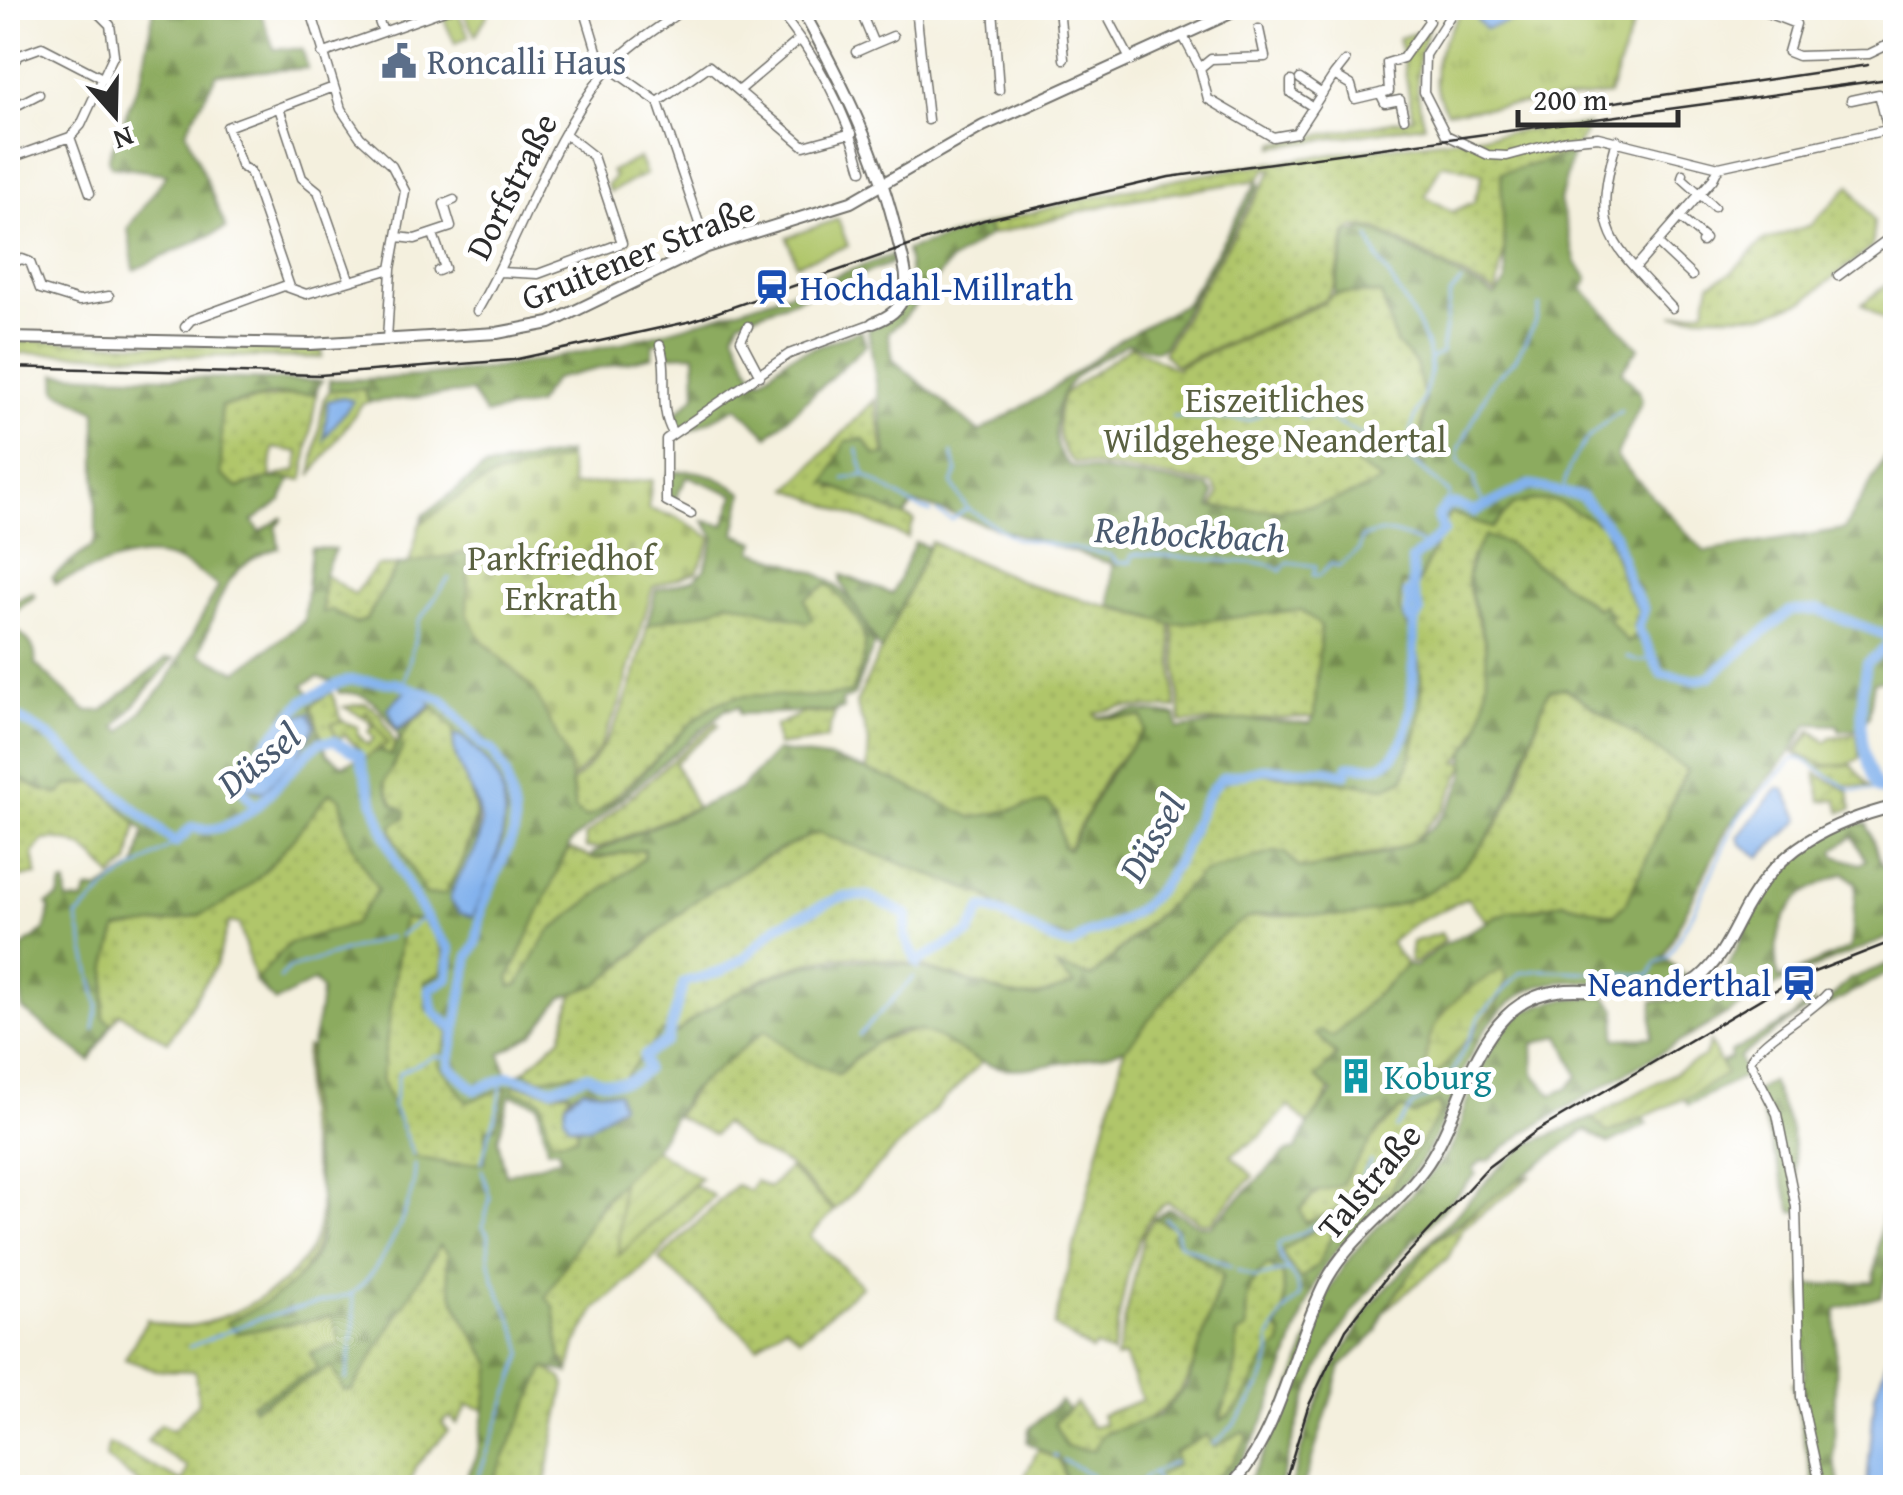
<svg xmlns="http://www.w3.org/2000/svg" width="1903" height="1495" font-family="'Gentium Book Plus',serif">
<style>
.grass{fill:url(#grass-dots);stroke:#6e784b;stroke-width:2.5;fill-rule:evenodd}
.forest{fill:url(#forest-firs);stroke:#5c6b45;stroke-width:2.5;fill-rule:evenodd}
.wetland{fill:url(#wetland-marsh);stroke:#6e784b;stroke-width:2.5}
.cemetery{fill:url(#cemetery-stones);stroke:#6e784b;stroke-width:2.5}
.park{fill:url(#park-tufts);stroke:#6e784b;stroke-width:2.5}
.garden{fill:url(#garden-furrows);stroke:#6e784b;stroke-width:2.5}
.pitch{fill:#b0c66b;stroke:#6e784b;stroke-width:2.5}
.water{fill:#83b2ed;stroke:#576e8c;stroke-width:2.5}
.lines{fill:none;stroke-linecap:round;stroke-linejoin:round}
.stream{stroke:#83b2ed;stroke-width:2.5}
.river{stroke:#83b2ed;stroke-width:10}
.minor-casing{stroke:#71706a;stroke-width:11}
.major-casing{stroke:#71706a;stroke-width:14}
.minor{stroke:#fff;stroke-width:8}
.major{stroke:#fff;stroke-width:10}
.rail{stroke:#2b2b2b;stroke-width:2.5}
.labels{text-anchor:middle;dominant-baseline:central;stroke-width:10;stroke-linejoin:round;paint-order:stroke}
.service-label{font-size:35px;fill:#4e5e75;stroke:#fff;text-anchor:start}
.street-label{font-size:35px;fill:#2b2b2b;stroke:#fff}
.transit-label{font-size:35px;fill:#164399;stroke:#fff;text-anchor:start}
.park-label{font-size:35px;fill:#5a6141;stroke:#fff}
.culture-label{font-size:35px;fill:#0d838f;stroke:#fff;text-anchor:start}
.water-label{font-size:38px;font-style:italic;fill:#4a5a6f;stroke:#fff}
</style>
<defs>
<pattern id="grass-dots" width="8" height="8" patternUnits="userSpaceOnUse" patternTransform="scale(2.5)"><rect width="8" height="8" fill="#b0c66b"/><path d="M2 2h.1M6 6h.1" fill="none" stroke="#98aa5d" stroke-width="1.8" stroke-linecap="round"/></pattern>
<pattern id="forest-firs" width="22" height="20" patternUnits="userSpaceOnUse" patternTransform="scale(2.5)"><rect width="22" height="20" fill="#8cab5f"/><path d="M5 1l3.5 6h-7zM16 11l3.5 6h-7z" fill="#738b4f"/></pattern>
<pattern id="wetland-marsh" width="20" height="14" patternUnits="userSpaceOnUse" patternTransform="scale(2.5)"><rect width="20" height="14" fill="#b0c66b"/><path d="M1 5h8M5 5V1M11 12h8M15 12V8" fill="none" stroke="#98aa5d"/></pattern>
<pattern id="cemetery-stones" width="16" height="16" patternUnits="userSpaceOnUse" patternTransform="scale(2.5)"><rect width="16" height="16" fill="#b0c66b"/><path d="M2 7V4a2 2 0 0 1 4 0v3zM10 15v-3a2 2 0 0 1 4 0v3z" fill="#98aa5d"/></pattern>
<pattern id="park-tufts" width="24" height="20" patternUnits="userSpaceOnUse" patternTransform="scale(2.5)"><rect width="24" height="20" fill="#b0c66b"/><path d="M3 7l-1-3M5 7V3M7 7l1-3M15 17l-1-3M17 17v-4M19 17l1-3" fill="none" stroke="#98aa5d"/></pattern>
<pattern id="garden-furrows" width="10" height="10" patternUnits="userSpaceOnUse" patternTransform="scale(2.5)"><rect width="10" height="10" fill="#b0c66b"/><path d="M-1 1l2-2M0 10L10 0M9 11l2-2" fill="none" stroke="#98aa5d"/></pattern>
</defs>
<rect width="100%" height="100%" fill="#fff"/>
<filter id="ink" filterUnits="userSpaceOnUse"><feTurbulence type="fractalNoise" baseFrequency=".01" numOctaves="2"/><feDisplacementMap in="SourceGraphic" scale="20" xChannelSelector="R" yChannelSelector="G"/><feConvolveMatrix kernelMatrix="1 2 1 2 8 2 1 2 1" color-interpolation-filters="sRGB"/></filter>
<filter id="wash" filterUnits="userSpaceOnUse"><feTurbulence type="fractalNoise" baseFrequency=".0048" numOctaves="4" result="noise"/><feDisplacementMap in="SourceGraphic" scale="40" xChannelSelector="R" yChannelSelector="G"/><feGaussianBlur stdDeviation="2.25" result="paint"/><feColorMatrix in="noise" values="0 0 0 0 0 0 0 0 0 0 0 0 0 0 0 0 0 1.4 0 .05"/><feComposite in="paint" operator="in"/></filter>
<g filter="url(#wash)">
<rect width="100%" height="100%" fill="#f4f0de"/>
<path class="grass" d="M1428 29C1414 63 1415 89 1424 125L1274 147 1275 143 1413 118 1399 38Z
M1588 124C1577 165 1539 163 1501 173L1505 246 1496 293 1377 229 1355 227 1346 233 1335 284 1325 300 1175 365 1163 353 1273 169H1266L1258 180 1126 200 990 235 987 225C1181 167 1386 146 1588 124ZM1446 164 1483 174 1474 202 1452 212 1425 196 1441 165Z
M639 158 646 174 610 192 607 185 614 178 611 171Z
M1850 185 1874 221 1872 247 1804 301 1764 315H1673L1705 309 1710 284 1732 272 1763 241 1811 225Z
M1886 285 1895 294V327L1862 304Z
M1334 293 1381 294 1396 342 1416 364 1425 400 1421 430 1426 467 1403 454C1397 462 1391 473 1383 480 1343 514 1261 513 1213 507L1219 494 1213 484 1073 462C1054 446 1056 416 1063 394L1131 346 1178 370 1179 366 1322 304Z
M8 340 322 349V358L8 353Z
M364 389 369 402 362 404 311 476 324 399 330 390Z
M317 391 303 480 269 478 238 488 221 475V406ZM273 448 299 452 297 470 270 478Z
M875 400 885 457 875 455 863 439 832 489H845L914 520 908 538 789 489Z
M1532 500 1556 501 1605 526 1625 588 1639 611 1635 618 1636 633 1628 644 1615 633 1602 606 1598 609 1506 543 1472 555C1461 584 1475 609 1483 637 1494 678 1487 731 1457 762H1466L1445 807 1410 845 1309 869 1298 867 1285 853 1249 862 1146 924 1092 977 1057 968 1075 985 1035 997 1014 996C958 978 885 948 826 959 770 968 719 1002 676 1034 654 1050 639 1054 625 1078L612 1080 577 1073 536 1079 524 1071 561 1037 573 993C622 977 655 931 696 900 733 872 775 852 818 832 873 853 930 871 984 895 997 901 1003 921 1017 925 1136 967 1171 878 1210 785L1260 773 1386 787 1415 636 1399 610 1402 583 1418 584 1450 512 1491 528 1513 505Z
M931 542 1035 587 1170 623 1176 709 1122 707 1095 713 1098 718 1143 717 1145 730 1107 774 1068 849 1063 848 1057 812 1047 802 973 818 867 771 869 742 856 703Z
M398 565 366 620 355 624 332 610 322 613 324 574 354 594 377 566Z
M828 584C867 625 875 641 851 692 807 706 758 687 716 704L595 815 586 818 575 810 572 783C615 745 635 682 647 626 674 613 701 616 726 601L811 619 804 599Z
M1302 609 1321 626 1314 717 1181 723 1173 624Z
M1565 688 1687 769 1627 902 1614 915 1563 902 1486 920 1467 898 1413 924 1390 943 1407 965 1333 1037C1342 1074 1330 1096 1308 1125L1289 1106 1260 1137 1231 1155 1253 1176 1211 1222H1200L1168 1202C1130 1220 1121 1314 1112 1354L1095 1346 1092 1351 1054 1326 1125 1047 1219 935 1247 917 1295 915 1471 857 1496 828 1516 788 1545 698 1550 690Z
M331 691 342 721 332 724 338 741 322 739 311 706Z
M366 703 380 713 395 743 391 757 379 750 388 743 366 713 364 717 344 707Z
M434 706 455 730 476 814 464 857 445 894 426 895 392 834 393 804 384 783 402 749 400 739 412 722Z
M803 713H835L826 739 777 746 775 726Z
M716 722 719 725 675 763 696 807 599 848H586L585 836Z
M1811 730 1824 739 1812 733 1821 767 1851 764 1870 787 1843 785 1794 753Z
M8 771 41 790 95 782 137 822 129 863 112 877C93 853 76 836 44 840L33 853 37 875 8 878Z
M330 791 341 799C343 835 360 860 379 890L354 924 290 943 255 981 239 924 229 922 216 965 168 1042 119 1013 112 1024 103 1018 107 965 117 929 200 915 260 875Z
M645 848 644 858 548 933 518 985 511 987 509 978 563 856 571 849 595 859Z
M403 919 423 920C455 960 444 964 427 1009L507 1087 496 1128 486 1130V1162L451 1164 415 1158 381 1080Z
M1441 933 1445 940 1415 963 1409 962 1412 942Z
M921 1029 943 1037 981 1063 835 1210 790 1166 750 1146 723 1123 714 1135 676 1116 697 1085 765 1030 839 1074 874 1042Z
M306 1047H309L306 1090 325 1212C311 1280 289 1294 228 1322L238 1333 333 1316 340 1344 311 1353 319 1368 252 1404 254 1408 332 1366 352 1390 440 1244 448 1253C443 1294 470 1331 492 1364L486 1410 468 1405 457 1424 450 1417 442 1423 448 1431 415 1467 409 1487H144L105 1458 109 1444 183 1482 188 1468 147 1441 160 1424 173 1430 198 1403 195 1371 155 1370 125 1359 147 1319C178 1334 203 1325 234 1312 284 1289 328 1253 319 1191 315 1168 308 1146 305 1123 302 1098 304 1073 306 1047Z
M513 1084 554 1093 570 1091 566 1102 569 1125 578 1128 577 1137 550 1141 541 1100 511 1090Z
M1439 1102 1440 1114 1391 1188 1392 1195 1386 1191C1360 1208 1334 1212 1305 1223L1300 1209 1403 1107Z
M789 1168 834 1211 810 1236 862 1286 800 1338 785 1325 757 1346 659 1260 736 1185 750 1191 755 1181 769 1188Z
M1532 1175 1463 1228 1448 1258 1383 1312 1433 1241 1454 1230 1507 1184Z
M621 1181 620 1254 694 1185 714 1196 648 1264 596 1309 576 1344 569 1372 565 1360 561 1361 546 1298 581 1231Z
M1154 1218 1179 1229 1172 1237 1223 1275C1193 1348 1201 1417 1106 1432L1094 1451 1066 1447 1054 1423 1076 1403 1092 1427 1104 1423 1101 1415 1142 1400 1124 1356 1116 1358 1144 1234Z
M1324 1223 1332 1235 1318 1265 1300 1280 1281 1252Z
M1268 1264 1283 1275 1285 1307 1277 1328 1282 1333 1281 1346C1250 1365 1254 1404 1219 1421L1236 1365 1237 1334 1247 1329C1244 1302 1247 1283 1268 1264Z
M545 1367 562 1378 565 1385 544 1487H490Z
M1243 1431 1248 1438 1232 1463 1211 1482 1214 1487 1141 1488 1177 1464 1173 1453 1208 1434Z
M1038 1450 1060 1461 1069 1487 1019 1488Z"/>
<path class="forest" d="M154 8H259L274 49H302L308 68 217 74 186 131 226 228 134 270 128 228 167 174 111 166 108 159 142 74Z
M1572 154 1560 201 1576 263 1588 278 1583 289 1639 348 1621 371 1639 391 1642 401 1616 457 1705 552 1844 529 1895 441V653H1889L1887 679 1874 682 1869 715 1859 730 1839 731 1838 725 1808 724 1792 751 1728 827 1664 956 1686 977C1635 1002 1572 963 1522 994 1463 1031 1457 1108 1421 1162 1390 1207 1340 1231 1316 1282 1286 1348 1273 1436 1218 1487L1211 1483 1232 1463 1248 1438 1243 1431 1214 1447 1207 1435 1173 1453 1177 1464 1141 1488 1069 1487 1060 1461 1027 1442 1029 1429 1060 1401 1068 1409 1054 1423 1066 1447 1094 1451 1101 1435 1159 1416 1187 1386 1223 1275 1171 1236 1178 1228 1154 1218 1169 1208 1198 1225 1211 1226 1286 1152 1296 1150 1308 1125 1333 1092 1316 1078 1337 1055 1316 1034 1320 1030 1333 1037 1407 965 1415 967 1443 945 1509 911 1535 910 1562 902 1614 915 1627 902 1687 770 1565 688 1550 690 1545 698C1513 787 1496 877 1391 906 1377 909 1362 916 1347 916 1321 917 1263 908 1242 921 1204 943 1178 986 1149 1019 1142 1028 1133 1043 1124 1048 1105 1058 1049 1065 1027 1068 944 1078 934 975 839 1074L800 1058 765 1030 689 1092 654 1149 601 1202 546 1297 554 1306 561 1360 569 1372 545 1368 490 1487H462L477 1456 492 1364C471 1331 443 1294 448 1253L440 1245 352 1390 344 1391 331 1366 253 1408 251 1404 318 1368 310 1353 340 1344 332 1316 238 1333 227 1322C372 1257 309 1207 307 1088 306 1054 320 1023 321 990L314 981 275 1002 255 981 290 943 353 925 378 890C360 860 343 835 341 799L330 792C293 836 258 894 201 914 175 923 144 925 117 929L107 965 103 1017 112 1024 90 1061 22 1009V947L45 930 50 909 47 904 59 897 62 884 66 883 67 901H84L87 890 99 889 136 867 144 831 95 782 67 785 60 794 41 790 8 771V605L32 592 35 596 12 614 14 628C28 639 37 646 35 664L86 711H102L166 659H173L116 727 122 732 165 685 218 587C156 534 123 559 55 583L52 577 93 545 96 537V411L57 391 56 374 322 381 314 394 272 395 221 406V475L238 488 269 478 291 479 281 501 253 521 260 532 283 517 276 528 279 548C221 564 220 604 199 654L237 672 304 621 311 548 335 549 324 574 322 613 332 610 355 624 366 620 398 565 469 552 468 584 483 640 534 690 568 758 575 810 586 818C634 799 678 722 721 702 754 686 811 705 851 692 875 641 867 625 828 584L805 599 812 619 807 622 727 601C706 619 673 613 647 626L656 590 695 579 704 570 715 538 704 521 724 525 735 495 688 476 676 497 677 505 669 500 668 474C696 465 719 477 743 493L735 534 756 542 753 551C819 574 845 573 874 645L854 695 842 701 843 709 837 711 740 714 739 707 725 710 571 842 509 978 511 986 518 985 548 933 644 858 645 849 591 858 593 853 740 789 776 751 833 759 897 781 973 818 1047 802 1057 812 1063 848 1069 849 1109 775 1145 730 1143 717H1097L1138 711 1176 715 1178 729 1240 720 1310 723 1314 717 1321 626 1302 610 1173 624 1110 605 1112 564 923 505 913 504 904 516 826 483 846 441 863 439 875 455H887L868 329C909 314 915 291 906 250L987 225 990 235 950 262 902 321 888 332 893 360 979 432 1045 394 1121 339 1186 303 1258 180 1260 185 1163 347 1156 351 1128 343C1086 369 1056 376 1055 430 1055 446 1058 455 1070 466L1209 487 1214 494 1210 507C1271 514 1327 510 1382 481L1356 464 1363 441 1426 466 1420 454 1425 400 1416 364 1396 343 1381 294 1334 293 1348 233 1365 229 1380 233 1495 296 1506 282 1501 173ZM1532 500 1556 501 1605 527 1625 588 1639 611 1633 626 1636 633 1628 643 1608 619 1612 615 1602 605 1598 609 1506 543 1485 536C1452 583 1477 595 1485 643 1489 674 1487 705 1477 734 1474 741 1467 747 1465 754 1463 761 1467 769 1464 777 1435 855 1377 855 1309 869L1298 867 1285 853 1275 852 1202 873 1092 977 1056 966 1074 985 1035 997 1014 996C910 963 843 937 741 991 717 1004 696 1014 677 1033L662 1031 624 1078 612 1080 577 1073 536 1079 524 1071 508 1078 500 1054 534 1033 562 997 597 985 696 900 762 858 818 832 989 897 1012 925 1079 940 1142 912 1181 853 1210 785 1260 773 1386 787 1404 779C1423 721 1433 664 1399 610L1402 583 1417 585 1450 512 1492 528 1513 505ZM318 677 335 682 339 693C373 690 384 711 399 737L392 756 379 750 343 765 327 754 311 706 331 691 329 686 311 695 303 685ZM400 696 431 705 401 730 388 708ZM434 707 454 730C448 761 474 783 476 813 478 838 457 873 445 894L426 895 392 834 393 824 405 818 406 811 393 804 384 783 402 749 400 739 413 722ZM295 716 297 758 263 792 243 786ZM458 735C467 739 469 743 475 750 513 791 509 842 484 889H452C497 841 475 796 453 743ZM403 919 423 920 443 945 447 960 440 975 425 981 427 1009 450 1033 438 1063 467 1102 507 1087 496 1127 486 1129 485 1162 451 1164 415 1157 381 1080ZM513 1085 569 1091 570 1096 575 1092 618 1093 621 1105 599 1121 578 1128 577 1137 551 1141 541 1100 512 1090ZM510 1095 538 1104 547 1149 558 1148 560 1158 506 1175 498 1140ZM1439 1102 1440 1114 1391 1188 1392 1195 1386 1191 1359 1209 1345 1192 1336 1211 1305 1223 1300 1209 1315 1192 1340 1186 1379 1129 1402 1108 1412 1115ZM1324 1223 1332 1235 1318 1265 1300 1280 1281 1252ZM1268 1264 1283 1275 1285 1307 1277 1329 1282 1333 1281 1345C1250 1365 1255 1404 1220 1421L1236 1365 1237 1334 1247 1329C1244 1303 1247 1283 1268 1264Z
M895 254 898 261 740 320 734 332 750 369 761 380 788 357 861 330 866 345 768 436 737 407 681 435 672 417 696 395 695 354 667 355 662 341 653 344V356L554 379 536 405 485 414 471 392 369 402 364 389 330 390 329 380C539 379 702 326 895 254Z
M568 453V458L496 476 420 524 424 515 484 468Z
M915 542 928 547 881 651 841 582 842 575 892 594Z
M1867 824 1881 864 1895 870V935L1789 978 1527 1131 1488 1161 1482 1160 1473 1169 1476 1174C1423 1232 1363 1287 1325 1357 1303 1398 1292 1443 1279 1487L1242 1488C1288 1427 1298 1346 1335 1280 1364 1227 1423 1195 1454 1142 1460 1131 1461 1118 1465 1106 1499 1026 1513 995 1606 997L1616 1009V1039L1652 1037 1653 1001 1677 999 1708 979 1719 984C1755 922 1749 884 1817 841 1834 830 1847 823 1867 824ZM1853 836 1866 860 1860 864 1835 856 1834 850ZM1845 873 1856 884 1850 948 1779 979C1771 953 1779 914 1801 896 1812 886 1831 880 1845 873ZM1560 1035 1578 1076 1568 1088 1552 1095 1534 1074 1533 1044Z
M1895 961V969L1817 1012 1850 979Z
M1809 1001 1815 1004 1739 1057 1745 1076 1688 1105 1684 1099 1725 1074 1720 1063 1731 1058 1730 1053 1791 1019Z
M1771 1081 1791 1130 1801 1211 1792 1212 1755 1091Z
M1592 1118 1608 1133 1644 1119 1648 1124 1609 1144 1586 1130 1433 1241 1383 1312 1377 1332 1341 1367 1303 1487 1290 1488 1309 1423 1332 1371 1372 1304 1498 1169 1529 1144Z
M1890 1148H1895V1230L1882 1296 1836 1309 1834 1461 1841 1487H1814L1793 1383 1804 1378 1803 1286 1874 1282Z"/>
<path class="wetland" d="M1502 969 1507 978 1497 1004 1437 1075 1427 1073C1420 1020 1460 992 1502 969Z"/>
<path class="cemetery" d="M568 458 572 486 652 480 648 509 677 517 712 538 697 572 653 587 620 703 596 755 571 780 568 758 534 690 482 640 467 614 469 552 409 563 420 524 463 494 496 476Z"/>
<path class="park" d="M470 8H486L489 13 475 35 463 12Z
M1464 8H1639L1609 95 1447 112C1422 73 1441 42 1464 8Z
M1812 732 1826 742 1831 737 1857 734 1860 758C1838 772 1817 766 1797 752Z"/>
<path class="garden" d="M367 712 388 743 362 760 359 749 345 735 338 741 331 724 342 721 358 727V735L368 745 374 738 368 731 373 726 364 717Z
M1816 773 1849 791 1852 809 1841 812 1837 799 1821 801Z
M1710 1042 1726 1074 1684 1099 1608 1133 1592 1118 1705 1056Z
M654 1149 701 1178 619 1255 621 1181Z"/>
<path class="pitch" d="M458 13 469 36 455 43 444 20Z
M838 219 848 246 796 264 787 237Z"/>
<path class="water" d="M1487 8H1526L1514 20 1485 29 1477 20Z
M343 397 353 401 324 439 328 401Z
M407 690 428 699 431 705 397 730 388 708Z
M310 713 315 726 297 758 263 792 243 786 244 777 296 716Z
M458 735C468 739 473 748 481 755 528 802 493 868 473 917L460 913 450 900C455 871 484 854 481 820 478 791 451 765 454 737Z
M1778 788 1784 789 1800 820 1760 857 1741 844 1738 837Z
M582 1089 618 1093 621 1105 589 1127 569 1125 564 1116 566 1102Z
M1895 1338V1487H1867L1875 1394Z"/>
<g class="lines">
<path class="stream" d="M1369 237C1381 276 1434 328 1430 373 1427 401 1405 426 1408 456
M1430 359 1441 353 1450 295 1461 282
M1268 412 1293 410 1302 418 1322 415
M1172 417 1250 420 1263 413
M1328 419 1374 441 1388 439 1450 494 1446 506
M857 449 865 475
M952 453 957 472 952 484 967 508
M844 479 865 475 914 506 931 512
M1563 491C1568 455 1591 431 1621 411
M1486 508 1475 487V477L1459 461V449L1493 380 1515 360 1535 324 1540 306
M937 512 952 520 967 508 1014 538 1110 555 1118 563 1131 562V556L1137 554 1269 564 1281 570 1288 562 1316 566 1313 575H1320L1331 564 1339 566 1359 550 1362 538C1388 526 1404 536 1428 547
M1886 635 1896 624
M1627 657 1636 661
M1638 661 1653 659
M404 684 419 621 449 578
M399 936 426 916
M918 969 920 962
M280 978 290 968 390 937
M94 1029 98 1004 77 917 111 884 175 843
M859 1035 914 977
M1396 1128 1413 1105 1427 1098 1452 1073 1480 1016 1520 973 1540 970 1650 975 1656 963 1668 957 1693 913 1737 819 1793 759H1802L1851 790H1879
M413 1154 393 1106 399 1073 435 1056 449 1058
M482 1162C487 1133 502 1109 501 1079
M1165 1218 1176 1230 1179 1243 1231 1267
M1237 1270 1256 1278 1288 1270
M189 1347 258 1319 352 1294
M346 1379 355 1322 352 1293C382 1271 416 1202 415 1164
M1213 1444C1238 1426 1277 1373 1269 1339L1283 1313 1299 1297C1301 1276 1277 1266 1278 1244L1349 1209 1351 1195 1371 1161
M1054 1456 1057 1457
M1063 1460 1092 1475
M1153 1472 1159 1488
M1098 1482 1103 1488
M476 1484 523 1353C515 1311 484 1285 489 1235L483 1227 490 1198 482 1170
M1136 1488 1146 1476 1174 1462"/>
<path class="river" d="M1413 590 1420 612 1414 625
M8 712 46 734 175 843 192 827C245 843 285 768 320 742L334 741 359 755C379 823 403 895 450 949L448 979 429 989 434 1012 454 1029
M256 807 237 783 238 776 304 700 337 684 349 680 396 683 443 700 482 745 493 751 506 775 514 813V833L482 908 476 944 469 956 449 1066 475 1090 510 1076 553 1088 588 1075C606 1086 628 1086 646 1070L644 1056 667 1041 684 982 720 972 744 958 777 926 841 897 869 896 907 915 905 937 917 962 970 933 982 908C999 907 1058 948 1071 945 1078 943 1083 934 1090 933 1140 919 1169 885 1189 837 1197 817 1205 793 1222 778L1263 769 1327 770 1346 774 1348 766C1359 764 1368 769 1380 765 1420 751 1412 662 1414 625L1409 617 1408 593 1413 590 1412 560 1444 531 1438 517 1446 506 1456 504 1474 512 1529 485 1582 497 1614 534 1630 586 1644 610 1638 628 1661 674 1696 680 1709 677 1790 611 1819 610 1886 635 1890 644 1867 663C1859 704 1857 751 1879 790L1896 796"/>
</g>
</g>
<g filter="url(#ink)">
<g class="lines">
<defs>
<path id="minor" d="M33 8H42
M310 8 341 109 360 137 392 166 405 191 391 269 387 340
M374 8 383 32
M584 8 600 61 658 102 707 247
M657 8 668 21
M776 8C816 55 846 110 862 170
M916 8 928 120
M993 8 999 90
M1059 8 1064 59
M1103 8 1131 61
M1455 8 1425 55 1424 92 1446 135 1488 155 1507 156 1566 140 1598 137 1719 167 1896 128
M1754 8 1796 24 1788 52 1798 56 1869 54 1896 41
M8 14 15 8
M1183 36 1200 68 1208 99 1273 137 1296 133 1334 75 1351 85 1355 99 1389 91 1387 63 1403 58 1429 21 1424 8
M874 44 893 36
M856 52 874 44 859 8
M322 54 450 8
M8 67 20 55 42 47 104 79
M1200 68 1211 59 1265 57 1259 29
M1334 75 1345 61
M1300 79 1322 94
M1291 81V93L1313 107
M740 90 800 39
M1380 93 1385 103 1400 100 1404 118
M1851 100 1879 94 1888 130
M658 102 709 66 804 146 852 133
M279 108 302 178 318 191 349 279
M8 110 39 94
M70 137 90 193
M1617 140C1590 234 1610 241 1672 308
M8 159 70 137 81 125 114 54 110 25 93 8
M1683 174 1682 178 1714 207
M1679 217 1705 239 1702 242
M433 234 445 268 438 271
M398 237 415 239 451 227 444 204 454 200
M1657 243 1692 276
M8 264 22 259 30 262 40 289 79 301 109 296
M1635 268 1713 179 1719 167
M500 272 538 274 622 243 593 156 565 134
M1838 276 1896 233
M290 287 250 171 242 167 227 127 334 87
M477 311C523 233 548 143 606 71 627 46 659 28 685 8
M748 326 741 340 760 376
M185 327 191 320 284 286 306 294 391 269
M660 345C670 373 657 408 673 433
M691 514 666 501V439L789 354 873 323
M1821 1488 1801 1397 1796 1207 1777 1114 1750 1062C1757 1041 1809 1015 1827 994"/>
<path id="major" d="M801 8C842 82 879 156 898 240 902 257 909 276 905 293 900 310 889 317 873 323
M8 338 310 344 497 333 550 323 707 247 851 202 983 126 1242 8
M1229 1488C1281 1434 1292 1348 1325 1283 1350 1235 1398 1207 1428 1163 1458 1118 1467 1055 1506 1016 1565 958 1645 1021 1699 978 1721 960 1732 933 1745 909 1778 848 1831 822 1896 806"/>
</defs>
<use href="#minor" class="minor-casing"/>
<use href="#major" class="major-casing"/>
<use href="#minor" class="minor"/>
<use href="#major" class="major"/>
<path class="rail" d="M1892 61 1896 60
M1601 104 1868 65
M8 367 320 375 513 360 692 321 984 220 1169 177 1896 78
M1283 1488 1308 1407 1346 1329 1388 1275 1488 1167 1535 1132 1791 981 1896 940"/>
</g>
</g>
<defs>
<symbol id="civic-bare" viewBox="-9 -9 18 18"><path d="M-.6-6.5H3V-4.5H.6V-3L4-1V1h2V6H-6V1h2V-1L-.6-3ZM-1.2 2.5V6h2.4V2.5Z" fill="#5c6f8a" stroke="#fff" stroke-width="2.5" paint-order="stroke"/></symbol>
<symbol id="station-bare" viewBox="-9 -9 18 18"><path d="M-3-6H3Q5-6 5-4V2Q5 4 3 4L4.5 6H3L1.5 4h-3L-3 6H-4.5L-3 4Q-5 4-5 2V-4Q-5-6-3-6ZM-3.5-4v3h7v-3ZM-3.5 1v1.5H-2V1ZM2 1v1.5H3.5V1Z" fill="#1a4fb4" stroke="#fff" stroke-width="2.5" paint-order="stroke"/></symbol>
<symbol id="building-bare" viewBox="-9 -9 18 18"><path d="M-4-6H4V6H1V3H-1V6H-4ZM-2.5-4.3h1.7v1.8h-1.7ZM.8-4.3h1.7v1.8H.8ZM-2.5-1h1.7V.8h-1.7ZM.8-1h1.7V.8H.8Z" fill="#0f9aa8" stroke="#fff" stroke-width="2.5" paint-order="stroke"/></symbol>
</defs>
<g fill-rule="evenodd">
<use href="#civic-bare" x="374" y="36" width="50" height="50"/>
<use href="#station-bare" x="747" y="262" width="50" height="50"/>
<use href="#station-bare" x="1774" y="958" width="50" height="50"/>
<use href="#building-bare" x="1331" y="1051" width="50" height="50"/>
</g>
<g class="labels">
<g class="service-label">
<text x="427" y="61">Roncalli Haus</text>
</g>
<g class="street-label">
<text transform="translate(511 186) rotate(-63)">Dorfstraße</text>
<text transform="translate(638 253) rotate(-22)">Gruitener Straße</text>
<text transform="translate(1369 1181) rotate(-50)">Talstraße</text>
</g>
<g class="transit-label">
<text x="800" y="287">Hochdahl-Millrath</text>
<text x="1771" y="983" text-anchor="end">Neanderthal</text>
</g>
<g class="park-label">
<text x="1275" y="399">Eiszeitliches<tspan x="1275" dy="40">Wildgehege Neandertal</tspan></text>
<text x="561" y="557">Parkfriedhof<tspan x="561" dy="40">Erkrath</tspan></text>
</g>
<g class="culture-label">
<text x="1384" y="1076">Koburg</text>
</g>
<g class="water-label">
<text transform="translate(1190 533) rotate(3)">Rehbockbach</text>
<text transform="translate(258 759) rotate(-39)">Düssel</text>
<text transform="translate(1151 837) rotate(-60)">Düssel</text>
</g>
</g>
<rect width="1903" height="1495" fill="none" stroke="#fff" stroke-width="40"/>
<g transform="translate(115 115) rotate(160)" stroke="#ffffff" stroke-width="8" paint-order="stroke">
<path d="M0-8L18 38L0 25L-18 38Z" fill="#2b2b2b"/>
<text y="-15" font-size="28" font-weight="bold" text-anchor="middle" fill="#2b2b2b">N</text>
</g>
<path d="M1518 110v15h160v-15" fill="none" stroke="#2b2b2b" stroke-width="5"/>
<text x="1533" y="110" font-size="30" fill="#2b2b2b" stroke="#ffffff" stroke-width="8" paint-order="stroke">200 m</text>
</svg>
